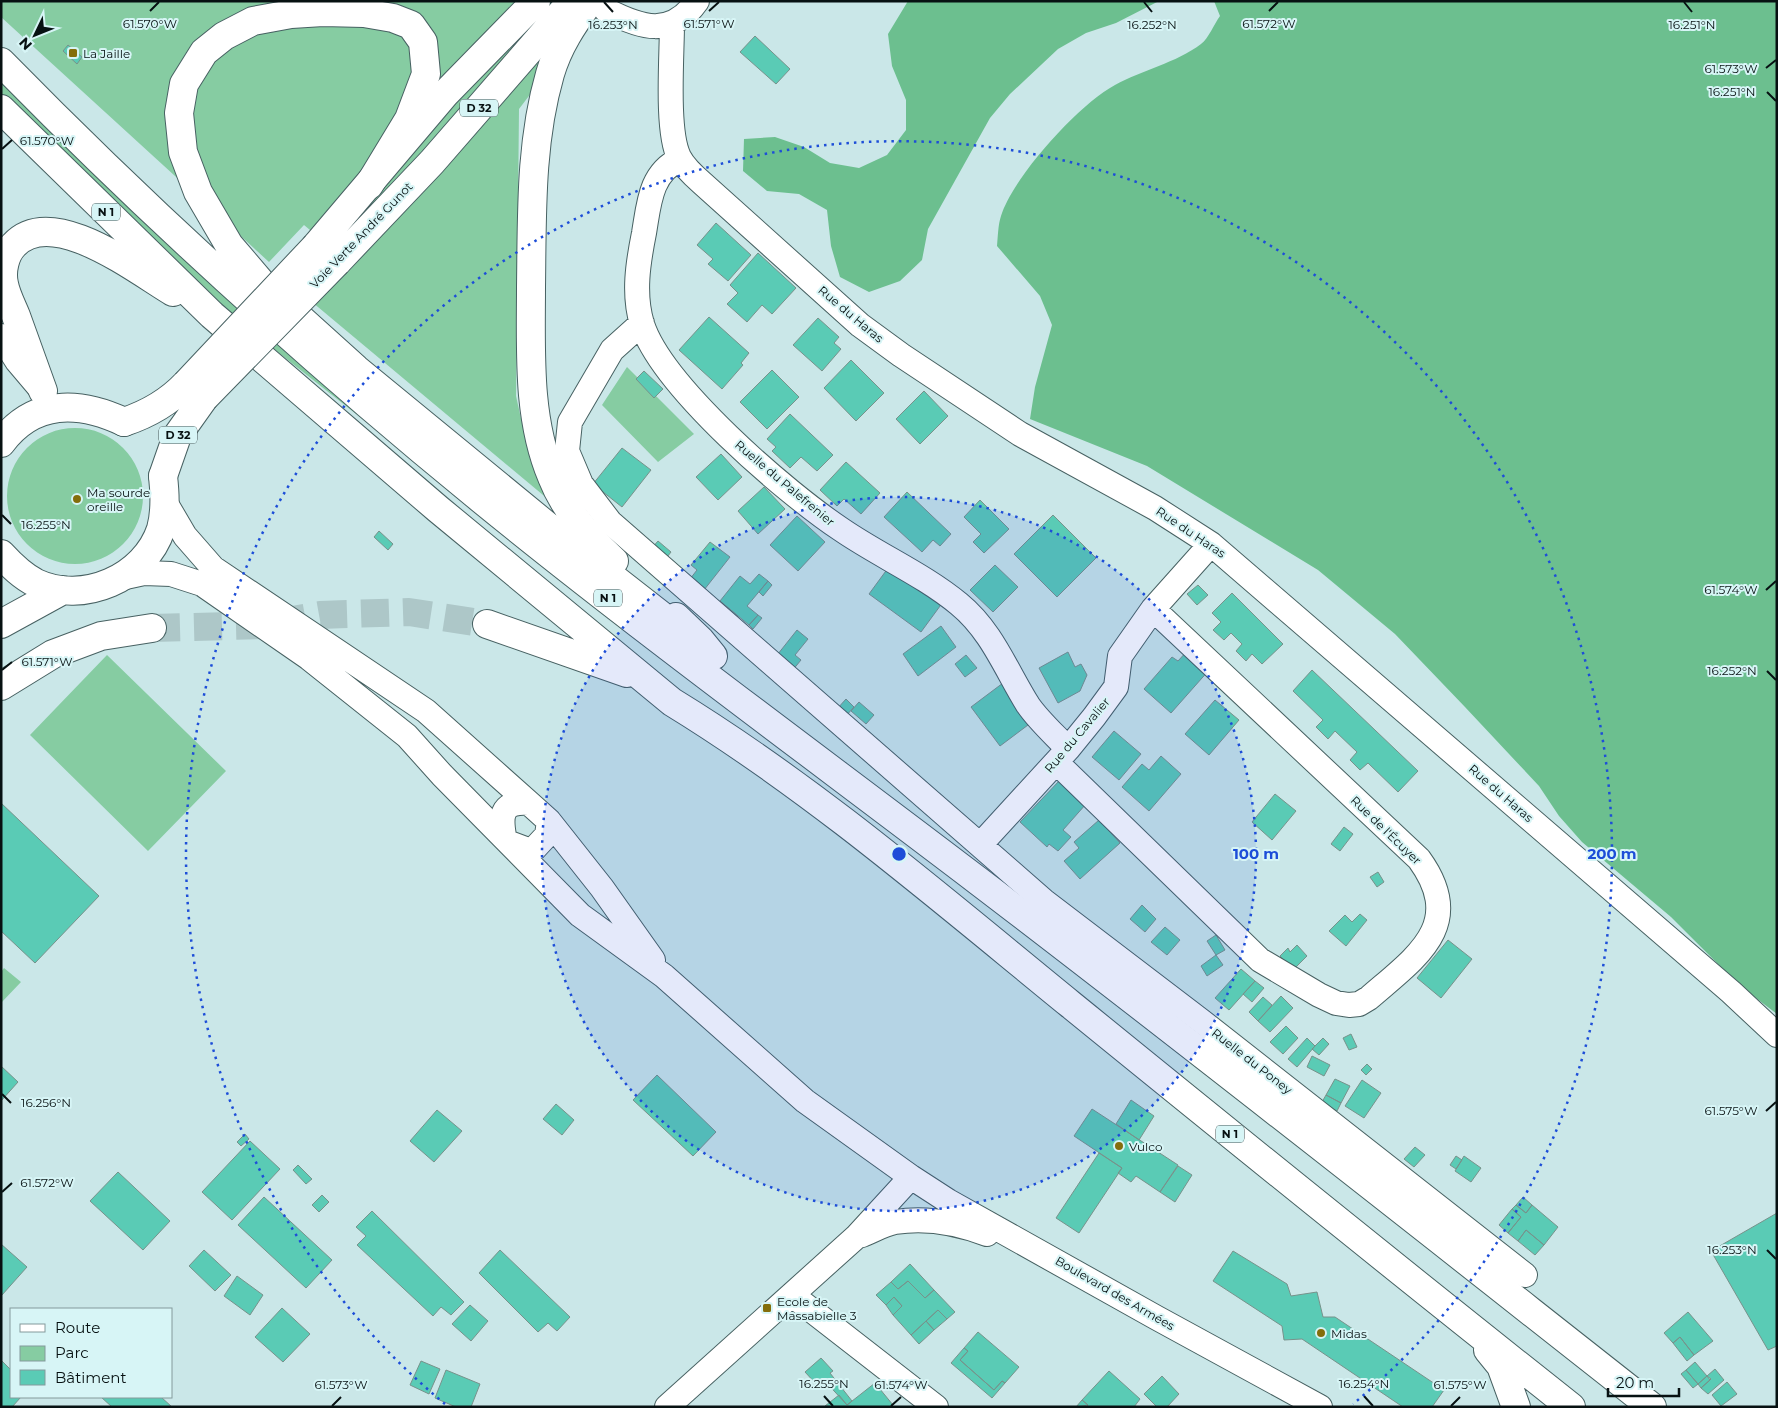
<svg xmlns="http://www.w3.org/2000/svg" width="1778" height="1408" font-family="Montserrat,sans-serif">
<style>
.green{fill:#86cca2}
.forest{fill:#6cbf8f}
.building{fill:#5acbb5;stroke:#77928b}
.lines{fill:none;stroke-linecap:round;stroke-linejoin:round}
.trunk-tunnel{stroke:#adc7c8;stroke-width:28;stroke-dasharray:28 14;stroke-linecap:butt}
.minor-casing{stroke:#476162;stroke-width:26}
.primary-casing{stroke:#476162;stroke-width:30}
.trunk-casing{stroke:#476162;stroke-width:30}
.minor{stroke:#fff;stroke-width:24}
.primary{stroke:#fff;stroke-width:28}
.trunk{stroke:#fff;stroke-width:28}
.primary-bridge-casing{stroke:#476162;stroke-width:30;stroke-linecap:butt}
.primary-bridge{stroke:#fff;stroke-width:28}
.ticks{fill:none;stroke:#071112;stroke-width:2}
.ring{fill:none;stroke:#1d4ed8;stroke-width:2.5;stroke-dasharray:2.5 5}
.poi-dot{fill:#846e0c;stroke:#d7f5f6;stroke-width:2}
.labels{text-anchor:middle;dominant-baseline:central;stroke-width:4;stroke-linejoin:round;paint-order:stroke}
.shield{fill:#d7f5f6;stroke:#455556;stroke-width:1}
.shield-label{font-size:11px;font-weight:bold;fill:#071112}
.poi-label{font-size:12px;fill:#071112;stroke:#d7f5f6;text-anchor:start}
.street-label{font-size:12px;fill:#071112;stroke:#d7f5f6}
.ticks-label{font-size:12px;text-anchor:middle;fill:#071112;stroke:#d7f5f6;stroke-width:4;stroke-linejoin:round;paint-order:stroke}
.centre{fill:#1d4ed8;stroke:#d7f5f6;stroke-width:2.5}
.ring-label{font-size:15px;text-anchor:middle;font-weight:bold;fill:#1d4ed8;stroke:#d7f5f6;stroke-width:4;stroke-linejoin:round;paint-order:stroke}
</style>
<rect width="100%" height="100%" fill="#cae7e8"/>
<path class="green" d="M1 1H572L340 255 304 225 269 262 1 17Z
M550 42 535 88 519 109 516 396 530 459 549 500 312 302Z
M1 80 394 444 212 300 1 93Z
M627 367 694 434 658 462 602 405Z
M7 496a68 68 0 1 1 136 0a68 68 0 1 1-136 0Z
M107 655 226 771 148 851 30 735Z
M4 968 21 982 1 1003V972Z"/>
<path class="forest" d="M908 1H1159L1116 23 1086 33 1058 49 1010 94 990 118 928 229 922 260 900 281 869 292 840 277 831 246 827 210 799 194 767 191 743 171 744 139 775 137 804 147 830 163 859 168 887 155 906 130V100L892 66 888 34Z
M1214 1H1777V1014L1740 986 1671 917 1582 842 1559 816 1539 786 1465 707 1395 634 1318 570 1147 466 1030 419 1035 387 1052 325 1040 296 997 246C998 236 998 225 1001 216 1013 177 1079 104 1115 85 1142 70 1176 63 1201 44 1209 38 1214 24 1220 16Z"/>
<path class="building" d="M755 36 790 69 776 84 740 52Z
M68 45 82 57 77 64 63 51Z
M716 223 751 255 728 281 708 264 713 259 697 245Z
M758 253 796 288 772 314 762 305 747 322 727 304 738 293 730 285Z
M709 317 749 353 741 363 743 365 722 389 679 350Z
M818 318 839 337 834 343 841 349 822 371 793 345Z
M851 360 884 393 856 421 824 388Z
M772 370 799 397 767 429 740 402Z
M644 371 663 389 654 398 636 379Z
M924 391 948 416 920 444 896 419Z
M790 414 833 455 817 471 801 457 790 468 772 451 776 447 767 439Z
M622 448 651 470 622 507 593 484Z
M721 454 742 477 718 500 696 477Z
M846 462 880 493 861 514 844 499 837 506 820 490Z
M764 487 785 509 758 534 738 511Z
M907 492 951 534 940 546 933 540 922 552 884 517Z
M980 500 1009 529 984 553 973 542 981 534 964 517Z
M1053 515 1096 558 1057 597 1014 554Z
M797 516 825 542 798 571 770 545Z
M379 531 393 544 388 550 374 537Z
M658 541 671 552 664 561 651 549Z
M710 542 730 557 704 590 690 579 697 570 691 565Z
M891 564 943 602 921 632 869 594Z
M995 565 1018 587 993 612 970 590Z
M759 574 768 581 747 606 758 615 749 625 720 601 740 576 750 584Z
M768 581 772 585 763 596 759 592Z
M1198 585 1208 595 1197 605 1187 594Z
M1232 593 1283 644 1262 664 1252 654 1246 661 1236 651 1242 644 1231 633 1224 640 1213 630 1221 622 1212 613Z
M720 601 738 616 734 620 716 605Z
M758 615 762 618 753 629 749 625Z
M941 626 956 647 918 676 903 654Z
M797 630 808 639 795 655 801 660 787 677 770 664Z
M1188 650 1210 669 1171 713 1144 689 1172 657 1178 661Z
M1068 652 1075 667 1081 664 1087 675 1080 691 1058 703 1039 668Z
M966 655 977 668 965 677 955 664Z
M1312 670 1418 771 1398 792 1368 763 1360 770 1350 760 1357 752 1335 731 1328 739 1316 727 1323 720 1293 691Z
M1003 683 1032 722 1000 746 971 707Z
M846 699 854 707 845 717 837 709Z
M1215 700 1239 720 1209 755 1185 734Z
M859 702 874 715 866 724 851 711Z
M1114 731 1141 754 1119 780 1092 757Z
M1161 756 1181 774 1149 811 1122 787 1142 764 1149 770Z
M1060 780 1086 804 1063 830 1071 837 1058 851 1049 844 1047 847 1020 822Z
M1275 794 1296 811 1272 840 1252 822Z
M1 803 99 896 35 963 1 931Z
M1099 820 1120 843 1080 879 1064 861 1079 848 1074 842Z
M1344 827 1353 834 1340 851 1331 844Z
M1378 872 1384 882 1377 887 1370 877Z
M1142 905 1156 919 1145 932 1130 919Z
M1360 914 1367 920 1346 946 1329 931 1345 915 1352 922Z
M1165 927 1180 940 1167 955 1151 942Z
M1216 935 1225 950 1216 955 1207 941Z
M1448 940 1472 959 1441 998 1417 978Z
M1297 945 1307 956 1293 970 1280 956 1288 948 1290 952Z
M1216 955 1223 965 1207 976 1201 966Z
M1241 969 1255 981 1229 1010 1215 998Z
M1255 981 1264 988 1252 1002 1243 994Z
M1281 996 1293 1008 1270 1032 1258 1021Z
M1263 997 1272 1005 1258 1021 1249 1012Z
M1286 1026 1298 1038 1283 1054 1270 1042Z
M1351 1034 1357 1047 1349 1050 1343 1038Z
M1307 1038 1315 1046 1297 1067 1288 1059Z
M1323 1038 1329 1044 1319 1055 1312 1049Z
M1312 1056 1330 1065 1324 1076 1307 1067Z
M1367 1064 1372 1069 1366 1075 1361 1070Z
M1 1066 18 1082 1 1101Z
M657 1075 716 1132 693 1156 633 1100Z
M1335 1079 1350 1086 1341 1103 1326 1095Z
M1362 1080 1381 1093 1364 1118 1345 1106Z
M1326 1095 1341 1103 1337 1111 1322 1102Z
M1131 1100 1154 1116 1139 1140 1116 1124Z
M556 1104 574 1120 562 1135 543 1119Z
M1092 1109 1178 1165 1160 1192 1136 1176 1131 1182 1118 1173 1122 1168 1074 1136Z
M437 1110 462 1131 434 1162 410 1141Z
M245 1134 249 1139 241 1146 237 1142Z
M250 1141 280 1169 232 1220 202 1192Z
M1415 1147 1425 1155 1414 1167 1404 1159Z
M1099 1153 1122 1168 1079 1233 1056 1218Z
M1456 1156 1462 1160 1456 1169 1450 1165Z
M1464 1156 1481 1168 1471 1182 1455 1171Z
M298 1165 312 1179 306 1184 293 1170Z
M1178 1166 1192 1175 1175 1202 1160 1192Z
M118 1172 170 1221 143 1250 90 1201Z
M322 1195 329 1202 319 1212 312 1205Z
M264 1197 332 1260 306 1288 238 1225Z
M1523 1197 1532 1205 1526 1213 1516 1205Z
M1516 1205 1526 1213 1532 1205 1558 1227 1544 1245 1526 1230 1518 1241 1508 1233 1521 1217 1512 1209Z
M1512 1209 1521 1217 1508 1233 1499 1225Z
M372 1211 464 1302 451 1315 441 1307 433 1316 357 1245 366 1236 356 1227Z
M1777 1213V1346L1768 1350 1711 1251Z
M1526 1230 1544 1245 1535 1255 1518 1241Z
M1 1244 27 1267 2 1295 1 1294Z
M204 1250 231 1275 215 1291 189 1266Z
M500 1250 570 1317 557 1331 548 1323 538 1332 479 1273Z
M1233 1251 1287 1284 1291 1296 1317 1292 1323 1317H1335L1444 1390 1432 1407H1403L1302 1339 1284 1340 1282 1326 1213 1281Z
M910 1264 934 1290 925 1298 908 1281 898 1289 891 1282Z
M237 1276 263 1295 250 1315 224 1296Z
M908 1281 925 1298 934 1290 955 1312 947 1319 938 1310 911 1335 893 1315 902 1306 894 1297 886 1305 876 1295 891 1282 898 1289Z
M894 1297 902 1306 893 1315 886 1305Z
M470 1305 488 1321 471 1341 452 1324Z
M282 1308 310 1334 283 1362 255 1337Z
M938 1310 947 1319 934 1330 926 1321Z
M1688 1312 1713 1341 1694 1355 1680 1337 1673 1343 1664 1333Z
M926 1321 934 1330 919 1344 911 1335Z
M978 1332 1019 1367 1005 1383 1002 1381 994 1390 960 1360 968 1351 964 1348Z
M1680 1337 1694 1355 1687 1361 1673 1343Z
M964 1348 968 1351 960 1360 994 1390 1002 1381 1005 1383 992 1398 951 1363Z
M821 1358 833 1371 830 1373 852 1401 847 1405 823 1379 817 1385 805 1372Z
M1 1360 11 1370V1397H21L12 1407H1Z
M421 1361 440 1369 429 1394 410 1385Z
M1695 1362 1707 1376 1698 1384 1686 1370Z
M1715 1369 1724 1380 1708 1394 1701 1388 1711 1379 1707 1376Z
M446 1370 480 1384 471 1407H456L435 1398Z
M1686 1370 1698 1384 1693 1388 1681 1374Z
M1109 1371 1140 1399 1134 1407H1086L1088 1405 1082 1400Z
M1162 1376 1179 1394 1167 1407H1157L1144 1394Z
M1707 1376 1710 1380 1701 1388 1698 1384Z
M1727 1382 1737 1394 1721 1406 1712 1395Z
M875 1383 893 1405 891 1407 825 1406 839 1395 847 1405Z
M101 1397H161L172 1407H112Z
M1082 1400 1088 1405 1076 1407Z"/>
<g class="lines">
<path class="trunk-tunnel" d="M152 628 265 625 320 615 409 612 487 624"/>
<defs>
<path id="minor" d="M606 10C641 28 671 38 697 1
M672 24C672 55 666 131 679 157 684 167 694 176 702 183L860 325 901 355 1020 434 1155 508 1211 544 1731 992 1777 1035
M680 159C650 173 649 204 644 233 638 263 633 294 642 324 662 386 786 493 842 530 880 556 924 575 959 604 992 631 1006 670 1028 705 1039 721 1055 735 1068 749
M642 323 612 350 570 422 567 451 581 484 610 522 1044 901 1200 1020 1525 1275
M1 336 17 361 39 387
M165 502 185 536 213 568 426 711 529 803 549 821 602 888 653 960
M121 578 144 573 171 574 202 584 309 658 407 736 442 775 580 915 664 976 805 1101 911 1177 948 1201 1157 1318 1320 1407
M1056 762 1260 960 1319 995 1336 1003 1349 1005 1359 1004 1369 998C1416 957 1467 925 1419 859L1153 609
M504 836C500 813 503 801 529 803
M512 844 528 850 534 849 547 835 549 821
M980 845 1068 749 1094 717 1116 687 1120 656 1153 609 1211 544
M862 1235C872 1231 884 1224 895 1222 926 1217 958 1223 987 1234
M792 1295 936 1407
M667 1407 856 1237 911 1177"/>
<path id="primary" d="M316 246 445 94 536 1
M337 262 432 162 572 1
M124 422C148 414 168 403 186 384
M163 476 177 436 204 398"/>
<path id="trunk" d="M590 1C573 24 558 46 550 74 530 143 532 215 531 287 531 350 527 418 552 477 565 510 589 538 614 561
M1 62C151 215 310 359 476 495 639 628 809 752 977 880 1204 1053 1427 1230 1652 1407
M1 109 212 315 438 509 672 702C814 789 941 899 1070 1004 1236 1139 1403 1274 1571 1407
M369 185 409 119 426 74 423 42 411 25 393 18 364 13 323 12 291 14 253 21 224 36 204 52 184 84 179 113 183 152 198 192 229 245 264 286 356 369 557 534 685 634
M43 391C34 366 25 341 16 316 12 306 6 295 4 284 1 271 5 254 14 245 52 204 136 270 173 292
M1 443C34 399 79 401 124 422
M1 554C12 566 22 576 36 583 83 605 145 578 161 529 166 511 165 494 163 476
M676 617 700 640 713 656
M1 624 63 590
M487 624 627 673
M1 686 53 654 101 636 152 628
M1488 1350 1501 1366 1516 1407"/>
</defs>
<use href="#minor" class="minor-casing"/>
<use href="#primary" class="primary-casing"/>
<use href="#trunk" class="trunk-casing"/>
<use href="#minor" class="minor"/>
<use href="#primary" class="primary"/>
<use href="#trunk" class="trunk"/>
<defs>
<path id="primary-bridge" d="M186 384 316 246
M204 398 337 262"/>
</defs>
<use href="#primary-bridge" class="primary-bridge-casing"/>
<use href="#primary-bridge" class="primary-bridge"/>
</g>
<path class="ticks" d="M604 2 613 12M1144 2 1152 12M1684 2 1692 12M150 11 159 2M709 11 719 2M1269 11 1278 2M1766 68 1776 60M1767 92 1776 101M2 149 12 140M2 515 11 524M1766 590 1776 581M2 670 12 662M1767 671 1776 680M2 1094 11 1103M1766 1111 1776 1102M2 1192 12 1183M1767 1250 1776 1259M824 1396 833 1406M1364 1396 1373 1406M332 1406 341 1397M891 1406 901 1397M1451 1406 1460 1397"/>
<circle cx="899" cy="854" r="357" fill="#1d4ed8" fill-opacity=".12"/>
<g class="ring">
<circle cx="899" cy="854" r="357"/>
<path d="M445 1404A713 713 0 1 1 1353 1404"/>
</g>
<g class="poi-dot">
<rect x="68" y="48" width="10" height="10" rx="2.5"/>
<circle cx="77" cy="499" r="5"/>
<circle cx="1119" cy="1146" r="5"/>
<rect x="762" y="1303" width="10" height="10" rx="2.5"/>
<circle cx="1321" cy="1333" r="5"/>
</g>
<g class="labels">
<g class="shield">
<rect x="460" y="99.5" width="38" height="17" rx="4"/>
<rect x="92" y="203.5" width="28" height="17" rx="4"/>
<rect x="159" y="426.5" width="38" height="17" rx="4"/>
<rect x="594" y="589.5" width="28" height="17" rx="4"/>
<rect x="1216" y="1125.5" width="28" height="17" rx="4"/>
</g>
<g class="shield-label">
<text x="479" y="108">D 32</text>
<text x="106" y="212">N 1</text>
<text x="178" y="435">D 32</text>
<text x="608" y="598">N 1</text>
<text x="1230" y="1134">N 1</text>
</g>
<g class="poi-label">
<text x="83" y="53">La Jaille</text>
<text x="87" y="492">Ma sourde<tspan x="87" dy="14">oreille</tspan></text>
<text x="1129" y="1146">Vulco</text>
<text x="777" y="1301">Ecole de<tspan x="777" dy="14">Massabielle 3</tspan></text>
<text x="1331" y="1333">Midas</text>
</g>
<g class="street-label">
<text transform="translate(361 235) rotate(-46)">Voie Verte André Gunot</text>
<text transform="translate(851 314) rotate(40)">Rue du Haras</text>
<text transform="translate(785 483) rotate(40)">Ruelle du Palefrenier</text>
<text transform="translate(1191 532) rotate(34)">Rue du Haras</text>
<text transform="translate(1077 735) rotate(-50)">Rue du Cavalier</text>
<text transform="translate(1501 793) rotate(41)">Rue du Haras</text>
<text transform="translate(1386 830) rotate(44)">Rue de l'Écuyer</text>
<text transform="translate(1252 1061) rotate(38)">Ruelle du Poney</text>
<text transform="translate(1115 1293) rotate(30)">Boulevard des Armées</text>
</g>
</g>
<g class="ticks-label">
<text x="150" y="28">61.570°W</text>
<text x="709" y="28">61.571°W</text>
<text x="1269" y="28">61.572°W</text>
<text x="613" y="29">16.253°N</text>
<text x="1152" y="29">16.252°N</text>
<text x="1692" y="29">16.251°N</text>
<text x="1731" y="73">61.573°W</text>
<text x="1732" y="96">16.251°N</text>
<text x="47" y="145">61.570°W</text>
<text x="46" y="529">16.255°N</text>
<text x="1731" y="594">61.574°W</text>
<text x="47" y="666">61.571°W</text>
<text x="1732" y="675">16.252°N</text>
<text x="46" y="1107">16.256°N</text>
<text x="1731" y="1115">61.575°W</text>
<text x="47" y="1187">61.572°W</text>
<text x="1732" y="1254">16.253°N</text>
<text x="824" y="1388">16.255°N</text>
<text x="1364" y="1388">16.254°N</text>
<text x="341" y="1389">61.573°W</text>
<text x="901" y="1389">61.574°W</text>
<text x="1460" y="1389">61.575°W</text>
</g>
<circle cx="899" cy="854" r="8" class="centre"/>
<g class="ring-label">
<text x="1256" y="859">100 m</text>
<text x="1612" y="859">200 m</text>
</g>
<rect width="1778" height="1408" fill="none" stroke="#071112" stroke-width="5"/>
<rect x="10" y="1308" width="162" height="90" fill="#d7f5f6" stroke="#849a9b"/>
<rect x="20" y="1324" width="25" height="8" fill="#ffffff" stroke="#849a9b"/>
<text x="55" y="1333" font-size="15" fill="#071112">Route</text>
<rect x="20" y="1346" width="25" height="15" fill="#86cca2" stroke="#849a9b"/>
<text x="55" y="1358" font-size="15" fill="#071112">Parc</text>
<rect x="20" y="1370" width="25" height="15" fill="#5acbb5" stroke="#849a9b"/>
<text x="55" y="1383" font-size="15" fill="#071112">Bâtiment</text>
<g transform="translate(35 35) rotate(227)" stroke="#d7f5f6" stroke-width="4" paint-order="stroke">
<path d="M0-4L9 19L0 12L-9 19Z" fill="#071112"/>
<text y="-8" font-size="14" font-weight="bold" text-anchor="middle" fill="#071112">N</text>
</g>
<path d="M1608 1388v8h71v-8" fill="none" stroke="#071112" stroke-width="2.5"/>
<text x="1616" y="1388" font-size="15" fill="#071112" stroke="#d7f5f6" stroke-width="4" paint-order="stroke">20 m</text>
</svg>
